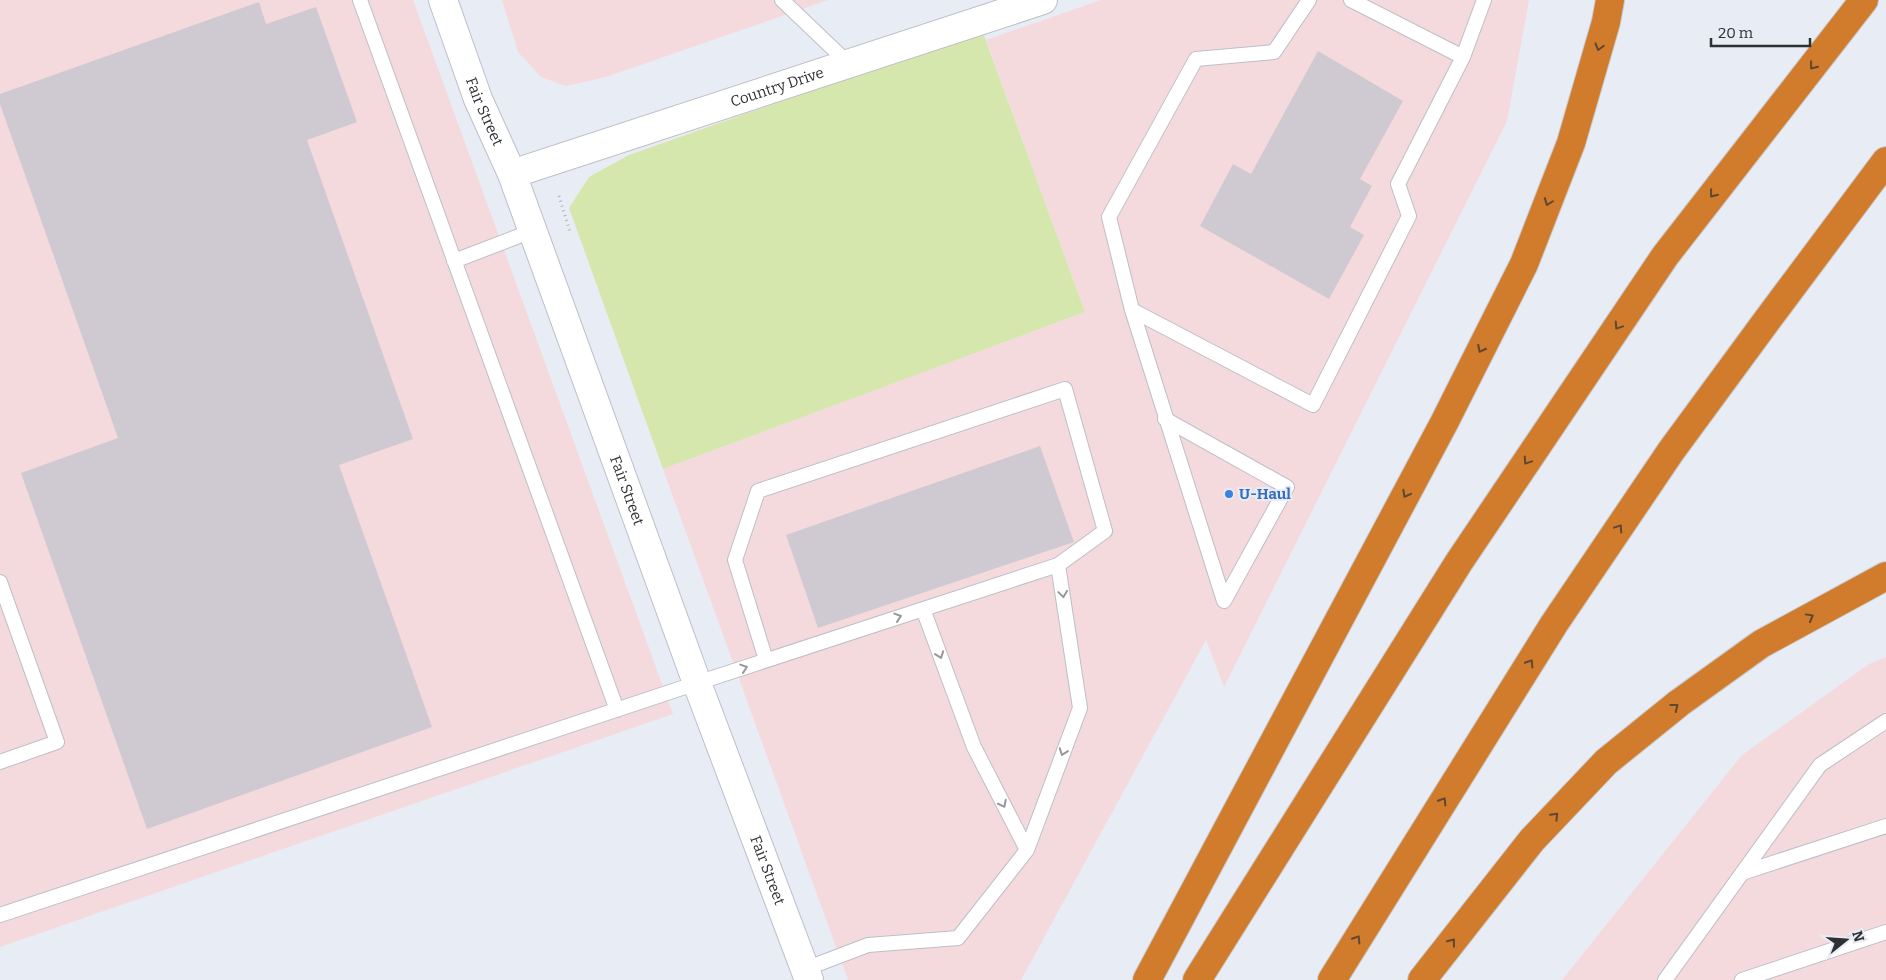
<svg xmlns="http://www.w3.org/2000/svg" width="1886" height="980" font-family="Bitter,serif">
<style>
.commercial{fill:#f5dadd}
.green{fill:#d6e7ad}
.building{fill:#cfc9d1}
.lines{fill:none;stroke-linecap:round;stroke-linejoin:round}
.lane-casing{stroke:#bcbfc8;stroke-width:16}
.street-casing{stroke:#bcbfc8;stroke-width:30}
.highway-casing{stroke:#c9c9ca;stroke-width:30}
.path{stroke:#adb1b8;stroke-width:3;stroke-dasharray:1 4;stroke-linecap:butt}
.lane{stroke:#fff;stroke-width:14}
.street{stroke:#fff;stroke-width:28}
.highway{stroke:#d17c2d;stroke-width:28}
.oneway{stroke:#5f4731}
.oneway2{stroke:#969899}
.shop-dot{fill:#3f7fe0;stroke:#e8ecf5;stroke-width:2}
.labels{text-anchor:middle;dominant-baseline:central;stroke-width:4;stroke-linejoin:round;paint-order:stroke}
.street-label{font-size:15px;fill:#2e3033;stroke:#e8ecf5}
.shop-label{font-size:15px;font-weight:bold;fill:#366cbe;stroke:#e8ecf5;text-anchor:start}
</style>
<rect width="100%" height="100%" fill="#e8ecf5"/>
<path class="commercial" d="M0 0H413L673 714 0 947Z
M502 0H828L606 77 566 86 541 77 518 52Z
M1101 0H1529L1507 121 1224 687 1206 640 1021 980H848L663 469 1085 312 986 40Z
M1886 657V980H1562L1742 755 1869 664Z"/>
<path class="green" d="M982 30 1085 312 663 469 569 208 589 177 629 155Z"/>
<path class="building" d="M259 2 266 24 316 7 357 122 307 140 413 439 339 465 432 727 147 829 21 473 118 438 0 104V94Z
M1318 51 1403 101 1360 179 1372 186 1350 227 1364 235 1329 299 1200 226 1233 164 1251 174Z
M1040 446 1074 542 818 628 786 535Z"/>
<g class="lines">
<defs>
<path id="lane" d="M360 0 617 710
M782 0 849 64
M1309 0 1274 52 1196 59 1109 217 1132 310 1313 405 1409 216 1398 184 1463 57 1351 0
M1463 57 1484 0
M454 261 532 231
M1132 310 1224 601 1287 487 1165 419
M0 582 57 742 0 762
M923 609 974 747 1027 850
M766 660 735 560 758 491 1065 389 1105 531 1058 565
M1742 873 1886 826
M0 915 697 683 1058 565 1080 708 1027 850 958 938 868 945 805 969
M1665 980 1820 765 1886 721
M1742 980 1886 932"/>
<g id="street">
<path id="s1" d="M443 0 478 99 512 174 697 683 809 980"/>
<path id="s2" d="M512 174 1043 0"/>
</g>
<path id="highway" d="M1147 980 1444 423 1524 264 1571 143 1606 22 1610 0
M1197 980 1459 562 1665 256 1864 0
M1332 980 1554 624 1671 451 1768 319 1886 161
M1422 980 1532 840 1606 762 1679 703 1761 644 1886 576"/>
</defs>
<use href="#lane" class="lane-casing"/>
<use href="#street" class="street-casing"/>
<use href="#highway" class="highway-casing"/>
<path class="path" d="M559 196 570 232"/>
<use href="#lane" class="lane"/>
<use href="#street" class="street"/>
<use href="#highway" class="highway"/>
</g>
<defs><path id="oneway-chevron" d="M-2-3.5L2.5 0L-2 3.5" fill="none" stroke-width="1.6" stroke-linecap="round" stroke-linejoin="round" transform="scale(1.25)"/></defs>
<g class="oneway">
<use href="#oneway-chevron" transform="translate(1599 47) rotate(106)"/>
<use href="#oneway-chevron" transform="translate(1813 66) rotate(128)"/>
<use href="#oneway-chevron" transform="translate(1713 194) rotate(128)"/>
<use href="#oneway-chevron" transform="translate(1548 202) rotate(111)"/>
<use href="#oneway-chevron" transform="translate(1618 326) rotate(124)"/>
<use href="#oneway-chevron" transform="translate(1481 349) rotate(117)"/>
<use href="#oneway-chevron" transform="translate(1527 461) rotate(124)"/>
<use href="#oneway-chevron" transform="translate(1406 494) rotate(118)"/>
<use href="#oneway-chevron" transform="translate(1619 528) rotate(-56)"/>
<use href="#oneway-chevron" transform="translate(1810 617) rotate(-29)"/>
<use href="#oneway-chevron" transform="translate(1530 663) rotate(-58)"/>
<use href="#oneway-chevron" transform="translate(1675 707) rotate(-38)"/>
<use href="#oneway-chevron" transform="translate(1443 801) rotate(-58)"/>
<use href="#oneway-chevron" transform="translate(1555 816) rotate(-46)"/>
<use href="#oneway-chevron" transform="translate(1357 939) rotate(-58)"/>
<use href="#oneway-chevron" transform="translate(1452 942) rotate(-52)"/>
</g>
<g class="oneway2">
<use href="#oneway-chevron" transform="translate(1063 594) rotate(82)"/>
<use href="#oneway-chevron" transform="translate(898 617) rotate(-18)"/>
<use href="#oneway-chevron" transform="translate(940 655) rotate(70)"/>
<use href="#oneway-chevron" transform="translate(744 668) rotate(-18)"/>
<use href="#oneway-chevron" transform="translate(1063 752) rotate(110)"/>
<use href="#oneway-chevron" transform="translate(1003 804) rotate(63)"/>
</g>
<circle class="shop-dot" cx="1229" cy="494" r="5"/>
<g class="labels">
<g class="street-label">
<text stroke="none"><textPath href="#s2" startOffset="279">Country Drive</textPath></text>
<text stroke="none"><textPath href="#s1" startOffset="119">Fair Street</textPath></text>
<text stroke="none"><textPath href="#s1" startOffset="524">Fair Street</textPath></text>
<text stroke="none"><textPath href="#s1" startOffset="929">Fair Street</textPath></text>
</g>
<g class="shop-label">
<text x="1239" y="494">U-Haul</text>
</g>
</g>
<g transform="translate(1846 940) rotate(73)" stroke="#e8ecf5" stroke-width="4" paint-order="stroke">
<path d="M0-4L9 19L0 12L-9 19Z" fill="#2e3033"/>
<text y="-8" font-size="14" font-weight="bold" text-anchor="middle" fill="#2e3033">N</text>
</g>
<path d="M1711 38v8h99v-8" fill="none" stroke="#2e3033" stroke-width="2.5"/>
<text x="1718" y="38" font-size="15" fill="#2e3033" stroke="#e8ecf5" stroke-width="4" paint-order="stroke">20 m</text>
</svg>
